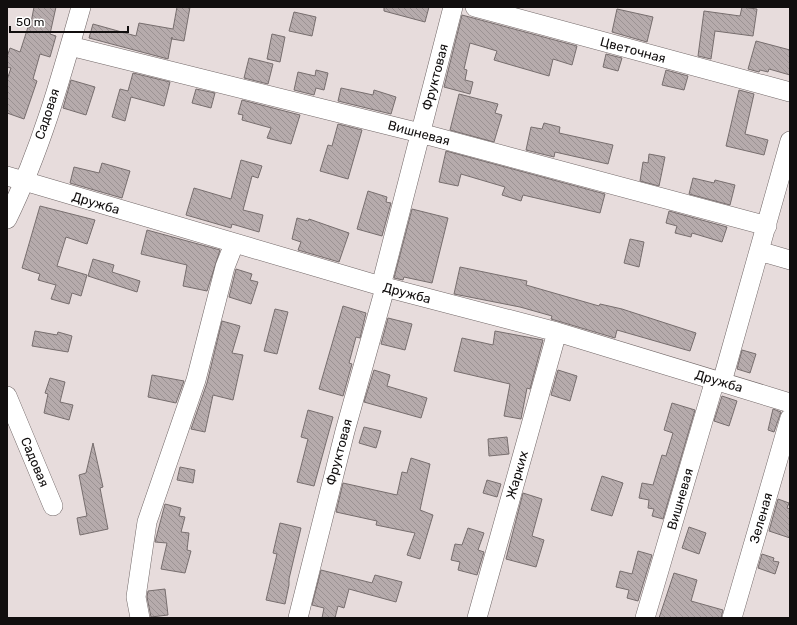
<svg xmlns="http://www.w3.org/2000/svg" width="797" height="625" font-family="Rubik,sans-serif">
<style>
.building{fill:url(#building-back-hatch);stroke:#776e6e}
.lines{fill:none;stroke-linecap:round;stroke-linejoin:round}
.street-casing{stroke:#716767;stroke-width:20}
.street{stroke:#fff;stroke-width:19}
.labels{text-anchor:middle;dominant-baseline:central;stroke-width:3;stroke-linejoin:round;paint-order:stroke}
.street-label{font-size:13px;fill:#110e0e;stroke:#fff}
</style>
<defs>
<pattern id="building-back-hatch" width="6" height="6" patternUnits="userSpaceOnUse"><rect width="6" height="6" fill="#b6abac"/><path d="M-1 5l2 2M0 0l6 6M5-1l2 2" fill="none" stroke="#9b9293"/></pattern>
</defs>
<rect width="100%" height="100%" fill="#e7dcdc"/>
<path class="building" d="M34 7H56L50 34 56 36 50 57 40 54 33 79 37 81 24 119 7 113V80L11 68 7 67V57L10 48 20 52 28 27 30 28Z
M177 7H190L184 41 172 39V37L168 59 89 38 93 24 136 36 139 23 173 29Z
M384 7H429L425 22 384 11Z
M742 7 757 9 753 36 715 31 711 59 698 56 704 11 740 16Z
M617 9 653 17 647 42 612 32Z
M294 12 316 17 312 36 289 31Z
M462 15 577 46 572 65 553 59 549 76 494 60 497 51 470 43 464 69 467 70 465 80 473 82 470 94 444 87Z
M272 34 285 37 280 62 267 59Z
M756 41 790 50V75L769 69 768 72 760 70 759 72 748 69Z
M606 54 622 58 618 71 603 67Z
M249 58 273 64 268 84 244 78Z
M316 70 328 73 324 90 316 88 314 95 294 90 298 72 315 76Z
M666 70 688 76 684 90 662 85Z
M133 73 170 82 164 106 131 97 125 121 112 117 120 89 128 91Z
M71 80 95 87 86 115 63 108Z
M341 88 373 95 374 90 396 97 391 114 338 101Z
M196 89 215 93 211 108 192 103Z
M739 90 754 94 745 134 768 140 764 155 726 146Z
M459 94 498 104 495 113 502 115 494 142 450 130Z
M242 100 300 115 291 144 267 138 271 128 242 120 243 115 238 114Z
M544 123 560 127 559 133 613 145 608 164 555 152 554 157 526 150 531 127 542 129Z
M338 124 362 130 348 179 320 171 328 145 332 146Z
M446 151 605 194 600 213 523 195 521 201 502 195 505 187 461 174 458 186 439 182Z
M649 154 665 157 659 186 640 181 643 162 648 163Z
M241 160 262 166 258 178 252 176 243 210 263 215 259 232 232 224 231 228 186 215 194 188 231 199Z
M102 163 130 171 122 198 70 183 74 167 99 173Z
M693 178 714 183 715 180 735 185 730 205 689 194Z
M368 191 387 197 386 202 391 203 382 236 357 229Z
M40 206 95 220 87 244 66 237 57 266 87 275 81 296 72 293 69 304 51 299 56 285 38 280 40 274 22 268Z
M412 209 448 218 432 283 404 277 403 280 394 278Z
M669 211 727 227 722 242 692 233 691 237 675 233 677 226 666 223Z
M297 218 308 221 309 219 349 233 339 262 298 250 301 242 292 239Z
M147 230 220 250 207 291 183 286 187 265 141 254Z
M630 239 644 242 639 267 624 263Z
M93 259 114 265 112 272 140 281 137 292 88 276Z
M460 267 527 281 526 285 599 306 600 304 622 309 696 333 690 351 617 330 615 338 551 319 552 316 520 307 454 294Z
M236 269 252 274 250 280 258 282 251 304 229 297Z
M343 306 366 313 360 338 356 337 349 363 352 364 343 396 319 389Z
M275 309 288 312 277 354 264 351Z
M388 318 412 324 405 350 381 344Z
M222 321 240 326 232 353 243 355 233 400 213 395 205 432 191 429 207 383Z
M35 331 57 335 58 332 72 336 68 352 32 346Z
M495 331 543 340 530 389 527 388 521 419 504 416 510 384 454 371 462 338 493 345Z
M742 350 756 354 750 373 737 369Z
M374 370 390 375 387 386 427 398 421 418 364 402Z
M558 370 577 376 570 401 551 395Z
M152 375 184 381 176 403 148 397Z
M50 378 65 382 60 402 73 405 69 420 44 413 48 394 45 393Z
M722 396 737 401 729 426 714 421Z
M672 403 695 410 663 519 652 516 654 509 648 508 649 500 639 498 642 483 653 485 662 455 666 456 673 433 664 430Z
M773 409 781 412 774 432 768 430Z
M308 410 333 417 314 486 297 482 308 439 301 437Z
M364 427 381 431 376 448 359 443Z
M507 437 509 454 489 456 488 439Z
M93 443 103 487 100 488 108 529 80 535 77 518 87 516 79 475 86 473Z
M411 458 430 464 420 510 433 515 420 559 407 555 415 533 376 525 377 521 336 512 343 483 397 495 402 472 407 473Z
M180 467 195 470 193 483 177 480Z
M602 476 623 483 612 516 591 510Z
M487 480 501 484 497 497 483 493Z
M523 493 542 499 532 536 544 540 536 567 506 559Z
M778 499 789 503 787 508 790 509V538L769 531Z
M165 504 181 508 179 516 185 517 181 532 189 533 187 550 191 551 185 573 161 569 167 543 155 542Z
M280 523 301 528 289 579V585L285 604 266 600 277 554 273 553Z
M689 527 706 533 699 554 682 548Z
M468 528 484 533 478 550 484 552 477 575 458 570 460 562 451 560 455 544 462 545Z
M638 551 652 555 638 601 627 598 629 590 616 587 620 571 632 574Z
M762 554 774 558 773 561 779 562 775 574 758 568Z
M321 570 372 583 375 575 402 582 396 602 349 589 344 608 338 606 335 618H322L324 608 312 605Z
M674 573 697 580 691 601 723 610 721 618H659Z
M165 589 168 615 151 617 147 597 148 591Z"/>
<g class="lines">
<defs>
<path id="street" d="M475 7 790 92
M70 46 420 133 767 226
M7 176 381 286 557 332 790 403
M7 219C40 152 61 78 81 7
M759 251 790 260
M381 286 453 7
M722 382 790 141
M7 396 53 506
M140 618 136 597 147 522 196 380 225 267 234 244
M298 618 345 431 385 288
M477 618 557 332
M645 618 715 380
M732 618 790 418"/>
</defs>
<use href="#street" class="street-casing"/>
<use href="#street" class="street"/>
</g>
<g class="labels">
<g class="street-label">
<text transform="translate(633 50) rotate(15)">Цветочная</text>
<text transform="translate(435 77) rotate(-75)">Фруктовая</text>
<text transform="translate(47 114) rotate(-72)">Садовая</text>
<text transform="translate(419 133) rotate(15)">Вишневая</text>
<text transform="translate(96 203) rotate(17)">Дружба</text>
<text transform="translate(407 293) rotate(15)">Дружба</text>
<text transform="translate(719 381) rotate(17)">Дружба</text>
<text transform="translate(339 452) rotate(-75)">Фруктовая</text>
<text transform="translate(35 462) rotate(67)">Садовая</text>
<text transform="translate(517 475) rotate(-74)">Жарких</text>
<text transform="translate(680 499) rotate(-74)">Вишневая</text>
<text transform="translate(761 518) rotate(-74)">Зеленая</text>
</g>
</g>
<rect width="797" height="625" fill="none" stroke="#110e0e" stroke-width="16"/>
<path d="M10 26v6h118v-6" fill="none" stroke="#110e0e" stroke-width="2"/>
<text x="16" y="26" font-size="12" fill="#110e0e" stroke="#ffffff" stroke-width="3" paint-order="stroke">50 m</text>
</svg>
